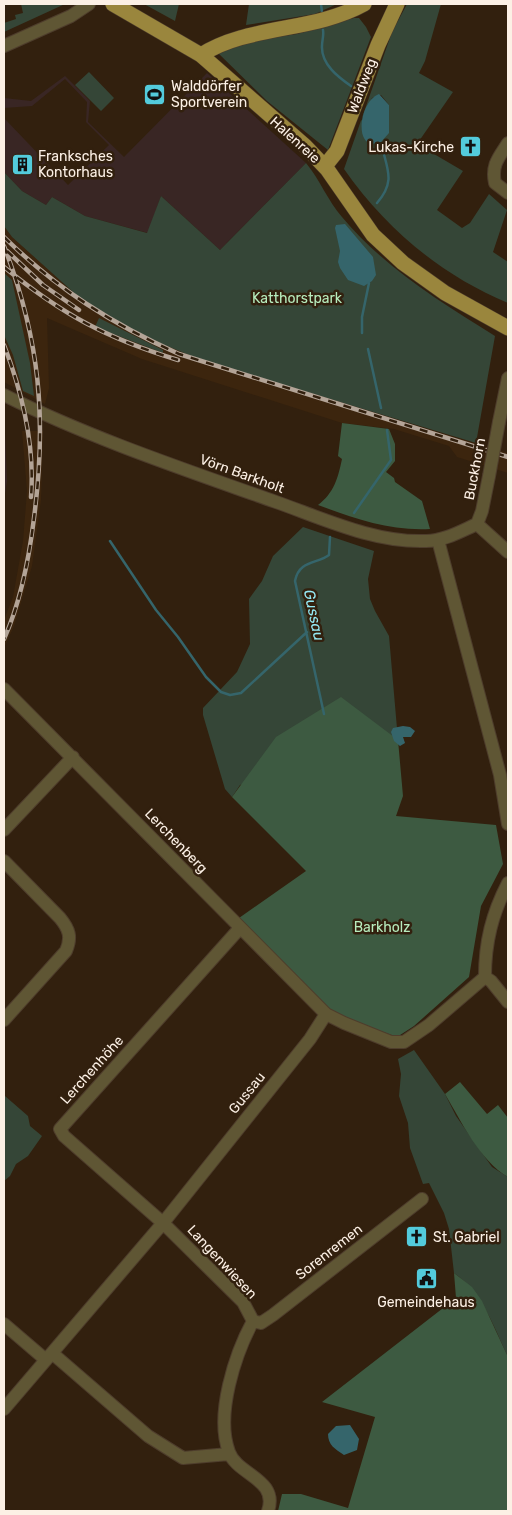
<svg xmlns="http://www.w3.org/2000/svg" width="512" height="1515" font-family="Rubik,sans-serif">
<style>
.commercial{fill:#392624}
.built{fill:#3c250e}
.green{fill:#354637;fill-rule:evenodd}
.forest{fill:#3d5a41}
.water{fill:#35656b}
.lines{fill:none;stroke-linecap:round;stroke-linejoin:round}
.stream{stroke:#35656b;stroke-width:2.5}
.minor-casing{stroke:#4e3d2c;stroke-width:14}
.major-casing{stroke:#4e3d2c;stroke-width:16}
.minor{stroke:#5f5634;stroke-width:12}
.major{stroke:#9a863d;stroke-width:15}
.rail-casing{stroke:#b3a497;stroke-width:4.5}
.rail{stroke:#32200e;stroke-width:2.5;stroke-dasharray:8;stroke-linecap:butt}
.minor-bridge-casing{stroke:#4e3d2c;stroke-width:14;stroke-linecap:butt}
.minor-bridge{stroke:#5f5634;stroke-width:12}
.labels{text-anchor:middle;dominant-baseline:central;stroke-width:5;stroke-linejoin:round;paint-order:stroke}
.poi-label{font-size:14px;fill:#fcf0e5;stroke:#32200e;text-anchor:start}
.street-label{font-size:14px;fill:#fcf0e5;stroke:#32200e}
.park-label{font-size:14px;fill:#b7ecbd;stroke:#32200e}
.water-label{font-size:15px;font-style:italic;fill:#94e9f4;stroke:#32200e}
</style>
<rect width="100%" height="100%" fill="#32200e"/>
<path class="commercial" d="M207 73 306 163 220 250 161 196 148 233 85 216 52 197 46 205 22 191 4 172V118L68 185 109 145 86 122 87 102 65 79 32 106 4 108V98L31 101 65 76 90 101 88 122 124 157Z
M4 409 7 481 4 500Z"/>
<path class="built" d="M4 226 12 237 82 300 204 361 508 453V473L457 457 449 446 394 429 342 423 142 359 47 318 49 388 45 404 4 382Z
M22 431H43L41 500 32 566 14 626 4 648V620L13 597 23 541 27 491Z"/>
<path class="green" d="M21 4H65L4 32V23L16 19 15 15 23 13Z
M144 4H179L175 21Z
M249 4H337L315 14 246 25Z
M407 4H441L425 61 419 73 453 92 417 144 463 171 437 210 462 228 470 223 489 194 507 210 493 252 508 262V303C441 275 386 229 344 169L392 32ZM381 95 389 105V133L361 120 372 98Z
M354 18H359L366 27 371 37 328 150 267 101 217 52 249 41 297 34Z
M89 72 114 98 101 111 75 85Z
M306 163C320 180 328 201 342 217 385 268 439 301 495 336L476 443 204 361 140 335 82 300 12 237 4 226V172L22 191 46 205 52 197 85 216 147 233 161 196 220 250Z
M4 273 12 280 30 363 34 396 23 391 13 355 4 335Z
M99 318 163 350V353L95 327Z
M303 527 374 551 368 579 370 599 375 611 389 636 398 740 240 785 232 797 225 789 203 715V708L237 672 250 644 249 599 262 581 273 556Z
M414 1050 445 1094 456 1116 492 1167 508 1177V1357C493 1325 483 1294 454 1273L449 1229 444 1213 429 1183 423 1184 410 1148 408 1123 399 1096 401 1074 398 1059Z
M5 1096 28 1116 30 1126 42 1136 28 1156 16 1164 10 1176 4 1181Z"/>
<path class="forest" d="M342 423 389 429 395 444V461L386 472 394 478 395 482 422 501 430 529C389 531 356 519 318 505 334 493 338 478 342 459L338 456Z
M341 697 398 740 403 796 396 816 496 825 503 864 481 906 469 977 414 1026 397 1037 334 1014 239 918 306 871 232 797 276 737Z
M460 1082 487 1114 498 1105 508 1118V1177C480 1161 461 1121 445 1094Z
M454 1273 472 1287 482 1301 508 1357 507 1511H278L282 1494H301L348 1508 375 1417 322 1402 456 1298Z"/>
<path class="water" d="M379 94 389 105V133L381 142C353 154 358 102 379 94Z
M345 224 373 257 376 275 372 281 364 286 348 280 340 268 338 262 340 251 335 228 336 225Z
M403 726 410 727 415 731 411 737H403L405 743 400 746 394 741 391 732 393 728Z
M350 1425 359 1439 357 1450 344 1455C335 1449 328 1445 328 1434L336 1426Z"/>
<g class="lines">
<path class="stream" d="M321 4 322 12
M323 30C324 36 322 40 322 46 321 64 338 77 351 86
M377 203C397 180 386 168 381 142
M362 333V317L369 283
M368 349 381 408
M354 513 391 460 387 430
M110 541 156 610 178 637 206 677 221 692 230 695 241 693 307 632
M324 714 295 581C299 560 317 564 329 555L330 537"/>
<defs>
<path id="minor" d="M4 46 71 16 89 4
M508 143C499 157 491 165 495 183L508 193
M4 395C90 438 186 470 276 502 324 519 375 543 426 541 444 541 461 531 477 524
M499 422 508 378
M477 524 482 511 489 476
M477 524 508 552
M438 540 500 775 508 824
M4 689 326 1014 344 1023 391 1042H404L429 1025 485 977C485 942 492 914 508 883
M4 830 73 757
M4 861 60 918C69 929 72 937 66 951L4 1020
M240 928 60 1129 64 1136 163 1223 243 1302 253 1321
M485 977 491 981 508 1002
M253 1321C235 1354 215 1415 229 1452 237 1475 279 1479 268 1511
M253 1321 261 1323 273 1315 422 1199
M4 1324 46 1360
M52 1353 148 1436 183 1458 229 1454
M4 1409 163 1223 310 1039 326 1014"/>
<path id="major" d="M113 4 201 55 305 146 327 169 373 235 403 263 445 293 508 328
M201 55C247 25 314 32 364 4
M325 166 337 151 378 45 397 4"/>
</defs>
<use href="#minor" class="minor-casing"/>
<use href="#major" class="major-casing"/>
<use href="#minor" class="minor"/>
<use href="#major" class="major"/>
<defs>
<path id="rail" d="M4 237C57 289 112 324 179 354L508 457
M4 246C40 340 47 418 34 518 29 559 21 601 4 639
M7 251 43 285 79 310
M4 267C63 315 106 338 178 360
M4 345C22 392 35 446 31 497"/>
</defs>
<use href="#rail" class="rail-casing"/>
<use href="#rail" class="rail"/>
<defs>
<path id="minor-bridge" d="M489 476 499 422"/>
</defs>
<use href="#minor-bridge" class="minor-bridge-casing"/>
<use href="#minor-bridge" class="minor-bridge"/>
</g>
<defs>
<symbol id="stadium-square" viewBox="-11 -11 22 22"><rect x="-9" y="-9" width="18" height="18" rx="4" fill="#53cbdc" stroke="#32200e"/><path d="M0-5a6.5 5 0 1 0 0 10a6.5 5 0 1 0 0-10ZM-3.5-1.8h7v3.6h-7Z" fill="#111"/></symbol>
<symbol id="church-square" viewBox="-11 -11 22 22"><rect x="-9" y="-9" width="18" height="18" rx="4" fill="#53cbdc" stroke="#32200e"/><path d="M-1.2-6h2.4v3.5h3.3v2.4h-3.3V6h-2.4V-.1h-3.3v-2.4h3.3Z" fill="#111"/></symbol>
<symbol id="building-square" viewBox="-11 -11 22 22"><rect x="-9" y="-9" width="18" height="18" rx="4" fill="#53cbdc" stroke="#32200e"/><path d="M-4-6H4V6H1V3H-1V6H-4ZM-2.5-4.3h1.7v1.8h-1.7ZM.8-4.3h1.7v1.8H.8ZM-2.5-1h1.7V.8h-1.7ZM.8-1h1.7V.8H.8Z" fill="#111"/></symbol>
<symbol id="civic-square" viewBox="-11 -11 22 22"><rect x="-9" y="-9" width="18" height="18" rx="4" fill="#53cbdc" stroke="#32200e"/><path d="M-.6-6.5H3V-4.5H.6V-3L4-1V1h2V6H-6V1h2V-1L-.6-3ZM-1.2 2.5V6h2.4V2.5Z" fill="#111"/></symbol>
</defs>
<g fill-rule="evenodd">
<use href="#stadium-square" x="142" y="82" width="25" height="25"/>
<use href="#church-square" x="458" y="134" width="25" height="25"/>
<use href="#building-square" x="10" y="152" width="25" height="25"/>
<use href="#church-square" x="404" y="1224" width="25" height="25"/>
<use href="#civic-square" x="414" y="1266" width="25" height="25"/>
</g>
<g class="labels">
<g class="poi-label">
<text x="171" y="86">Walddörfer<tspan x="171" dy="16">Sportverein</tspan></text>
<text x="454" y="147" text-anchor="end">Lukas-Kirche</text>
<text x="38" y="156">Franksches<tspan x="38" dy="16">Kontorhaus</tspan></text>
<text x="433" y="1237">St. Gabriel</text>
<text x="426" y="1302" text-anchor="middle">Gemeindehaus</text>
</g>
<g class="street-label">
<text transform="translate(362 86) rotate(-69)">Waldweg</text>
<text transform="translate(295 140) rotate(42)">Halenreie</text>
<text transform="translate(475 469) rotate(-79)">Buckhorn</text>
<text transform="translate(242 474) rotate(20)">Vörn Barkholt</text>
<text transform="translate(176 841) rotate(46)">Lerchenberg</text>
<text transform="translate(92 1070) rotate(-48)">Lerchenhöhe</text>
<text transform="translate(247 1093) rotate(-51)">Gussau</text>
<text transform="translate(329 1252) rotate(-38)">Sorenremen</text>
<text transform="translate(222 1262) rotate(47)">Langenwiesen</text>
</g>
<g class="park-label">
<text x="297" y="298">Katthorstpark</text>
<text x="382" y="927">Barkholz</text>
</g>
<g class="water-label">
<text transform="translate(314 615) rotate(78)">Gussau</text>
</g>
</g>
<rect width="512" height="1515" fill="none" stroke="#fcf0e5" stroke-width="10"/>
</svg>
